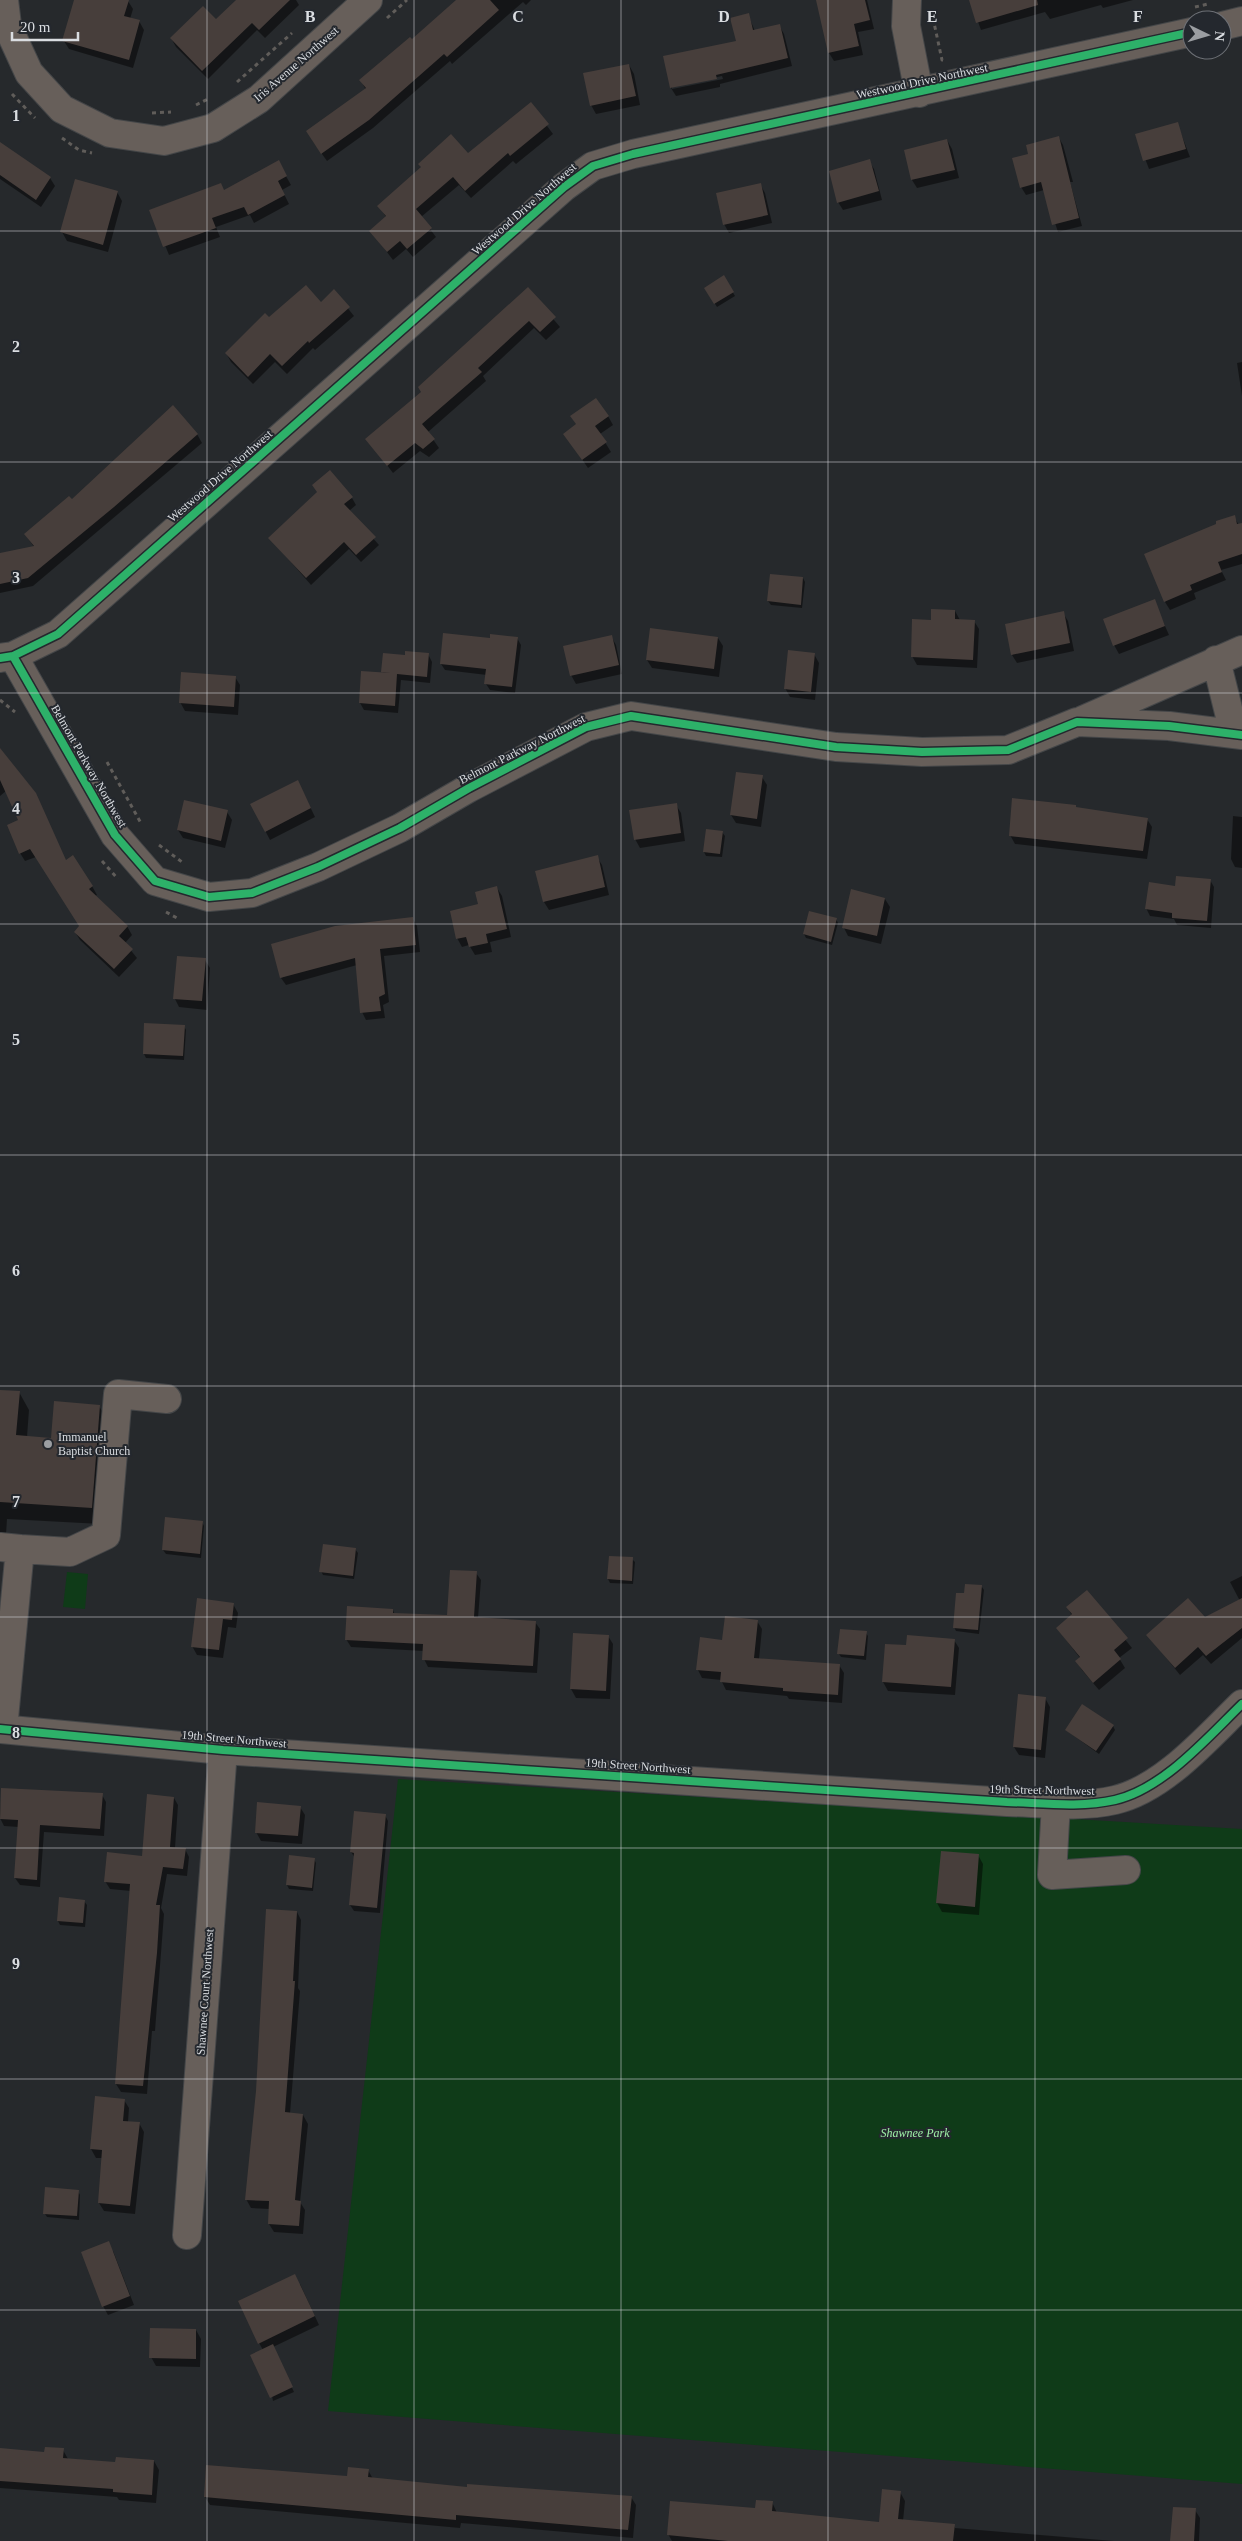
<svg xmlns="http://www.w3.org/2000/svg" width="1242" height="2541" font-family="'Times New Roman',serif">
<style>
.green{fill:#0f3b18}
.shadow{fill:#0007;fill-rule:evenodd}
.building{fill:#473e3b}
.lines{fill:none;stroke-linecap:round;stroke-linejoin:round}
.minor-casing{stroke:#444648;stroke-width:30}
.path{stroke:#605d5a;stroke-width:3;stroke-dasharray:4 4;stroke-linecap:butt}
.minor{stroke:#675f5a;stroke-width:28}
.cycleway-casing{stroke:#24282e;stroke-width:11}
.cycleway{stroke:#2db169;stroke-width:8}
.grid{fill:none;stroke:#dadde1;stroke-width:1;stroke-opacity:0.55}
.poi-dot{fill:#9b9ea2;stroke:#24282e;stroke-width:2}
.labels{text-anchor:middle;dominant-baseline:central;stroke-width:4;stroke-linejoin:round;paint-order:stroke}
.street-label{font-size:12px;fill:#dadde1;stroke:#24282e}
.poi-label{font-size:12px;fill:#dadde1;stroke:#24282e;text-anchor:start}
.park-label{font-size:12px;font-style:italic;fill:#9ef0a6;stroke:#24282e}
.grid-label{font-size:16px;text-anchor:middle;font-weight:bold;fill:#dadde1;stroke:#24282e;stroke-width:4;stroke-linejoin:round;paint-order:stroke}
</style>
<rect width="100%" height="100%" fill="#26292c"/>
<path class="green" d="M67 1572 88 1574 85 1609 63 1607Z
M398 1779 1242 1829V2484L328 2411Z"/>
<path class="shadow" d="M75 0 128 1 133 9 130 19 139 21 144 30 133 68 69 49 64 41Z
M237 0H296L299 5 265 38 257 30 208 79 176 47 171 38 216 21Z
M458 0H531L526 5 523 2 452 64 450 61 373 128 327 161 312 140 366 90 361 81 411 41Z
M818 0H867L874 29 858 32 863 55 834 61 829 53Z
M970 0H1133L1103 8 1101 5 1050 19 1045 12 981 30Z
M748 15 755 31 779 25 784 34 792 66 720 84V87L676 96 671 88 665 57 737 42ZM722 76 723 79 672 89V87Z
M629 65 634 74 640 105 596 114 591 105Z
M531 104 553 134 516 164 513 161 471 198 459 185 421 217 436 237 413 257 406 249 393 260 371 231 386 217 379 206 468 155Z
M1177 123 1190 157 1149 169 1136 135Z
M1059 138 1063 145 1073 182H1070L1082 226 1058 232 1044 190 1026 195 1021 187 1030 155Z
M947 140 952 149 959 178 917 188 912 180 905 151Z
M0 145 50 178 55 186 41 207 0 179Z
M869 161 874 169 882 200 843 210 838 202Z
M278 162 291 185 282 190 289 204 254 223 250 215 216 227 220 237 169 255 151 211 224 191Z
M760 184 765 193 772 223 729 233 724 224Z
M117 192 122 201 108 252 67 241 62 232Z
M724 277 735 296 717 307 705 288Z
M528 289 560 327 546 340 534 328 483 376 486 381 428 432 439 448 429 457 420 451 393 473 367 439 422 393Z
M334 291 354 316 315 350 313 348 287 374 275 362 253 384 231 362 226 353 269 319 320 304Z
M1242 362V396L1237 363Z
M608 416 613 425 600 434 611 452 588 468 570 442 577 425 572 417Z
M197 434 202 443 33 586 0 593V556L34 547 25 534 71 501Z
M352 498 356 505 349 511 379 545 361 562 349 549 311 585 270 538Z
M1234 517 1239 525 1242 524V564L1221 570 1226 580 1194 593 1196 599 1170 610 1165 602Z
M803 578 805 582 802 608 771 605 768 601Z
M1154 601 1169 635 1119 654 1114 645Z
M955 611 960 620 974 621 979 629 977 668 917 665 912 656 932 621Z
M1063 613 1068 621 1074 651 1017 663 1012 655Z
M611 636 616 645 622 674 576 684 571 675Z
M517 638 521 645 515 693 490 690 486 684 487 675 445 670 441 664 491 640Z
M718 638 723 646 719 677 652 668 647 660Z
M428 654 432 662 430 683 401 680 398 713 364 710 360 703 384 674 383 672 406 656Z
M814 654 819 663 815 700 790 697 785 688Z
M235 677 240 685 238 715 185 711 180 702Z
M0 750 35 793 66 862 92 886 97 895 95 896 127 926 132 935 125 943 137 958 119 977 80 940 75 932 80 926 36 857 25 861 20 853V821L6 791 0 796Z
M762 777 767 785 761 827 736 823 731 815Z
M302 790 315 817 270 840 252 805Z
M676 805 681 813 685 841 640 848 635 839Z
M1076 808 1147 819 1152 827 1147 859 1015 844 1010 835Z
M227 812 232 820 225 848 183 838 178 830Z
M1233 816 1242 817V868L1235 867 1231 859Z
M722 832 725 836 722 857 706 856 704 852Z
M597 857 602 865 609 895 549 910 544 902Z
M1210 880 1214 887 1211 928 1177 925 1174 919 1150 916 1146 908 1176 888Z
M497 888 502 896 511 937 490 942 492 952 475 955 469 945 462 947 457 938 480 905Z
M885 899 890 907 881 944 848 936 844 928Z
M413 919 417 926 420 952 384 956 389 1002 383 1005 385 1018 366 1020 362 1012 357 965 286 985 281 978Z
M836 919 838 923 832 945 806 938 804 934Z
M205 960 210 968 207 1010 179 1007 175 999Z
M184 1026 186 1030 184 1060 146 1058 144 1054Z
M0 1391 19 1392 29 1410 27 1437 52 1439 99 1406 109 1423 101 1524 7 1519 5 1550H0Z
M202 1522 204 1526 201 1558 166 1554 163 1550Z
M355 1549 358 1553 354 1579 323 1575 321 1571Z
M632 1559 635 1562 633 1584 610 1583 608 1579Z
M476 1573 481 1580 478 1618 535 1622 540 1629 537 1673 428 1667 424 1659V1651L351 1647 346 1639 393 1610 395 1615 448 1617Z
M1242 1576V1638L1211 1664 1203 1655 1180 1675 1148 1635 1205 1619 1240 1601 1230 1582Z
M982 1587 984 1590 979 1634 956 1631 954 1627 965 1595Z
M1087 1592 1132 1648 1119 1658 1125 1668 1099 1690 1082 1670 1077 1662 1080 1658 1057 1628 1072 1616 1068 1608Z
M233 1604 238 1613 236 1628 228 1627 223 1658 197 1655 192 1646Z
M757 1621 762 1629 759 1659 839 1665 844 1673 842 1703 789 1699 787 1696 726 1690 721 1680 702 1678 698 1670 724 1641Z
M866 1633 868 1636 866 1660 841 1657 839 1654Z
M608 1636 613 1644 610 1699 576 1698 571 1689Z
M954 1640 959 1648 955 1695 888 1691 883 1682 886 1645 907 1647Z
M1045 1698 1050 1707 1045 1758 1019 1755 1014 1747Z
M1113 1726 1115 1730 1099 1754 1066 1730Z
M2 1789 102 1795 106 1802 104 1836 44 1832 40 1887 20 1885 15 1878 19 1827 4 1826 0 1818Z
M174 1798 178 1805 175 1848 185 1849 189 1857 187 1876 167 1874 161 1908 164 1914 155 2031H152L147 2094 121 2092 116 2084 131 1891 110 1889 105 1881 143 1858Z
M300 1807 305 1815 302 1844 261 1841 256 1832Z
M385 1815 388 1821 380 1913 354 1911 350 1905 355 1858 351 1852Z
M978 1855 983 1864 979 1915 942 1912 937 1903Z
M290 1857 314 1859 316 1863 313 1891 289 1889 287 1885Z
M84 1901 87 1905 85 1927 60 1925 58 1921Z
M297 1912 301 1920 298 1988 300 1991 290 2114 303 2115 308 2124 300 2202 305 2210 303 2234 274 2232 269 2224 270 2209 251 2208 246 2199Z
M96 2097 124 2100 129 2108 128 2122 139 2123 144 2132 135 2214 104 2211 99 2203 103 2158H96L91 2149Z
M78 2191 80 2195 79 2220 47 2217 45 2214Z
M113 2251 134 2305 108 2315 103 2306Z
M300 2284 319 2325 273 2347 294 2392 273 2401 263 2350 259 2343Z
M196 2330 201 2339 200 2367 156 2366 151 2357Z
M0 2449 45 2453 63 2450 68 2459 117 2463 154 2461 159 2470 156 2503 119 2500 117 2497 0 2488Z
M368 2470 373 2479 468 2489 631 2497 636 2505 633 2538 461 2523 460 2528 210 2505 205 2497 348 2477Z
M900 2492 905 2501 903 2521 954 2526 955 2528 1114 2541H672L668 2534 756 2510 772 2502 777 2513 880 2523Z
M1195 2510 1200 2518 1199 2541H1172Z"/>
<path class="building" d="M74 0H129L124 16 140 20 129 60 62 41Z
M236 0H290L259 30 252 23 202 71 170 38 203 6 216 19Z
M456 0H490L499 10 447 57 444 54 369 120 321 154 306 131 366 88 359 80 410 37 412 39Z
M816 0H865L870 20 854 24 859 46 828 53Z
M969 0H1037L1038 5 976 23Z
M749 13 753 30 780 24 788 58 716 75 717 79 670 88 663 56 736 41 730 18Z
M629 64 636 96 590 106 583 73Z
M531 102 549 124 510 156 508 153 465 191 453 177 416 209 432 228 407 249 400 241 387 252 369 231 386 216 377 206 421 167 418 164 451 134 468 153Z
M1178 122 1186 149 1143 161 1135 134Z
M1059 136 1079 218 1052 225 1041 182 1020 188 1012 158 1028 154 1026 145Z
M947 139 955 170 911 180 904 150Z
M0 142 51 177 36 200 0 175Z
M870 159 879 191 837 203 829 171Z
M279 160 287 176 278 181 285 195 248 215 244 207 212 218 216 228 163 247 149 210 221 183 224 190Z
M75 179 118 191 103 245 60 232Z
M761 183 768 215 723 225 716 193Z
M724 275 734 292 714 304 704 288Z
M306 285 321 302 334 289 350 307 309 343 308 341 282 366 270 354 248 377 225 353 265 313 269 317Z
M528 287 556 317 540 332 529 321 478 368 482 372 422 424 435 439 423 449 415 443 387 466 365 439 421 392 418 387Z
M596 398 609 416 595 426 607 442 582 460 563 434 576 424 570 416Z
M173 405 198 434 114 507 28 578 0 584V553L34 546 24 534 69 496 72 499Z
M330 470 353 497 344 504 376 537 356 555 344 542 306 578 268 538 317 492 312 485Z
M1235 515 1237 524 1242 523V554L1218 562 1222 572 1190 585 1192 590 1164 602 1144 554 1216 524V521Z
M770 574 803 577 801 605 767 601Z
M1155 599 1165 626 1113 646 1103 619Z
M931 609 955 610V619L975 620 973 660 911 657 912 619 931 620Z
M1064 611 1070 643 1011 655 1005 624Z
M650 628 718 637 714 669 646 660Z
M443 633 490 638V634L518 637 512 687 484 684 486 669 440 664Z
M612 635 619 665 570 676 563 646Z
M788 650 815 653 811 692 784 689Z
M405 651 429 653 427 677 397 674 395 706 359 703 361 671 391 673 381 672 383 653 405 655Z
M181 672 236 676 234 707 179 703Z
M0 748 36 793 66 860 73 855 93 886 89 889 128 926 119 936 133 949 114 969 74 932 79 926 30 849 19 854 7 825 18 820 0 780Z
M736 772 763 775 757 819 730 815Z
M298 780 311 808 265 832 250 804Z
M1012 798 1076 805V807L1148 818 1143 851 1009 836Z
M184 800 228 810 221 841 177 830Z
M677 803 681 833 634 840 629 810Z
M706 829 723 831 720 854 703 852Z
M598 855 605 887 543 902 535 871Z
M1176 876 1211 879 1207 921 1172 918V913L1145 909 1149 882 1175 886Z
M497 886 507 929 486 934 488 943 469 947 466 937 456 939 450 911 478 904 475 892Z
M851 889 885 898 877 936 842 928Z
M809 911 837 918 831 942 803 934Z
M413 917 416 945 380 949 385 994 379 997 381 1011 360 1013 355 958 280 978 271 944 335 926Z
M177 956 206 958 202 1001 173 999Z
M144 1023 185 1025 183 1056 143 1054Z
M0 1390 20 1391 16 1435 51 1438 54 1401 100 1405 92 1508 0 1502Z
M165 1517 203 1521 200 1554 162 1550Z
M323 1544 356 1548 353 1576 319 1572Z
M609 1556 633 1557 632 1581 607 1579Z
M450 1570 477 1571 474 1617 536 1621 533 1666 422 1660 423 1644 345 1640 347 1606 393 1609V1613L447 1615Z
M965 1584 982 1585 978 1630 953 1628 956 1593H964Z
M1087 1590 1128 1638 1114 1650 1121 1659 1093 1683 1075 1661 1080 1657 1056 1628 1072 1614 1066 1607Z
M197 1598 234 1603 232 1620 223 1619 219 1650 191 1647Z
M1188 1598 1205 1617 1242 1598V1628L1206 1656 1198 1647 1175 1668 1146 1635Z
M725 1616 758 1620 754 1658 840 1664 838 1695 783 1691V1688L720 1682 721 1672 696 1670 700 1637 722 1640Z
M840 1629 867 1631 864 1656 837 1654Z
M573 1633 609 1635 606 1691 570 1689Z
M907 1635 955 1639 951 1687 882 1682 885 1644 906 1645Z
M1018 1694 1046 1697 1041 1750 1013 1747Z
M1082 1704 1114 1725 1096 1751 1065 1730Z
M1 1788 103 1793 100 1829 40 1825 37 1880 14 1878 18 1820 0 1819Z
M147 1794 174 1797 170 1847 186 1848 183 1869 163 1867 156 1905H160L157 1953 143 2086 115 2084 130 1884 104 1882 107 1852 142 1856Z
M257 1802 301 1806 298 1836 255 1833Z
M354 1811 386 1814 377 1908 349 1905 354 1853 350 1852Z
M941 1851 979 1854 975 1907 936 1903Z
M289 1855 315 1858 312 1888 286 1885Z
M59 1897 85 1900 83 1923 57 1921Z
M266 1909 297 1911 293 1981H295L285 2112 303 2114 295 2200 301 2201 299 2226 268 2224 269 2201 245 2200 256 2091Z
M95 2096 125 2099 123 2121 140 2122 130 2206 98 2203 102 2150 90 2149Z
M45 2187 79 2190 77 2216 43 2214Z
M109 2241 130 2296 102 2307 81 2252Z
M295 2274 315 2316 258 2344 238 2301Z
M150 2328 196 2329V2359L149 2358Z
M273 2344 293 2387 270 2398 250 2355Z
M45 2447 64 2448 63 2458 115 2462 116 2457 154 2460 152 2495 113 2492V2489L0 2481V2448L44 2452Z
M206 2465 347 2476 348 2467 369 2469 368 2477 467 2487V2484L632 2496 628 2530 456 2515V2520L204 2497Z
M882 2489 901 2491 898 2519 955 2524 953 2541H728L667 2535 670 2501 755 2508 756 2500 773 2501 772 2511 879 2522Z
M1173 2507 1196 2508 1194 2541H1170Z"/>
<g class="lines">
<defs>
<path id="minor" d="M4 0 7 25 29 73 62 109 110 133 164 141 213 128 259 99 368 0
M907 0 906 26 919 93
M1222 26 1242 21
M13 656 115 835 155 881 209 897 252 893 318 867 400 828 469 788 586 727 631 716 836 747 922 752 1008 750 1077 722 1169 726 1242 735
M0 658 13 656 58 634 564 187 593 166 633 154 1192 32
M1216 660 1234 733
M1083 720 1242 650
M0 1547 20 1549 3 1729
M20 1549 70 1552 106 1535 118 1394 167 1399
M0 1729 223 1750 1007 1802C1042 1803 1080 1808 1115 1800 1163 1789 1207 1738 1242 1704
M1056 1803 1052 1875 1126 1870
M187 2235 223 1750"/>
</defs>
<use href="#minor" class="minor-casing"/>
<path class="path" d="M1195 7 1208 4
M387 18 407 0
M933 18 942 60H945
M237 82 292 33
M12 94 35 118
M196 105 208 99
M152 113 171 112
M62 138 79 150 92 153
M0 700 15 712
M107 762 142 825
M159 845 182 862
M102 861 118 879
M166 912 177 918"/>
<use href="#minor" class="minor"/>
<defs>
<path id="cycleway" d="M13 656 115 835 155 881 209 897 252 893 318 867 400 828 469 788 586 727 631 716 836 747 922 752 1008 750 1077 722 1169 726 1242 735
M0 658 13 656 58 634 564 187 593 166 633 154 1192 32
M0 1729 223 1750 1007 1802C1042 1803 1080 1808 1115 1800 1163 1789 1207 1738 1242 1704"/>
</defs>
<use href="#cycleway" class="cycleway-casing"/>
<use href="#cycleway" class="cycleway"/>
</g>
<path class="grid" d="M207 0V2541M414 0V2541M621 0V2541M828 0V2541M1035 0V2541M0 231H1242M0 462H1242M0 693H1242M0 924H1242M0 1155H1242M0 1386H1242M0 1617H1242M0 1848H1242M0 2079H1242M0 2310H1242"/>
<circle class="poi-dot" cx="48" cy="1444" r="5"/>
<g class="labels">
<g class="street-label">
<text transform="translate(296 64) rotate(-41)">Iris Avenue Northwest</text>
<text transform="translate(922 81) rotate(-12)">Westwood Drive Northwest</text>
<text transform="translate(524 209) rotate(-41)">Westwood Drive Northwest</text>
<text transform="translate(220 476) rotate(-41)">Westwood Drive Northwest</text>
<text transform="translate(522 749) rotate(-27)">Belmont Parkway Northwest</text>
<text transform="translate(89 766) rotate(60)">Belmont Parkway Northwest</text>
<text transform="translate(234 1739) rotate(5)">19th Street Northwest</text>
<text transform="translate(638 1766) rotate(4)">19th Street Northwest</text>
<text transform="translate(1042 1790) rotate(1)">19th Street Northwest</text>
<text transform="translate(205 1992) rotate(-86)">Shawnee Court Northwest</text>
</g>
<g class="poi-label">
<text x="58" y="1437">Immanuel<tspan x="58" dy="14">Baptist Church</tspan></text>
</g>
<g class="park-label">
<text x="915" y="2133">Shawnee Park</text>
</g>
</g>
<g class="grid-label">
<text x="310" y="22">B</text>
<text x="518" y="22">C</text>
<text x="724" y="22">D</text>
<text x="932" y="22">E</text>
<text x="1138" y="22">F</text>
<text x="16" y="121">1</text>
<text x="16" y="352">2</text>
<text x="16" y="583">3</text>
<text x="16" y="814">4</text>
<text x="16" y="1045">5</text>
<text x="16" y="1276">6</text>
<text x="16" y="1507">7</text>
<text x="16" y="1738">8</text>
<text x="16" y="1969">9</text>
</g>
<g transform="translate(1207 35) rotate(95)"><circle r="24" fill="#24282e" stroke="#6d7076"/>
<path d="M0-4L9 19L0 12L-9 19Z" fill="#9b9ea2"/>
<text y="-8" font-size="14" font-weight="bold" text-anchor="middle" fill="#dadde1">N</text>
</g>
<path d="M12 32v8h66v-8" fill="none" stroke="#dadde1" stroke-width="2.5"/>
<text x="20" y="32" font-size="15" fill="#dadde1" stroke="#24282e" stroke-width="4" paint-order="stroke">20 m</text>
</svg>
